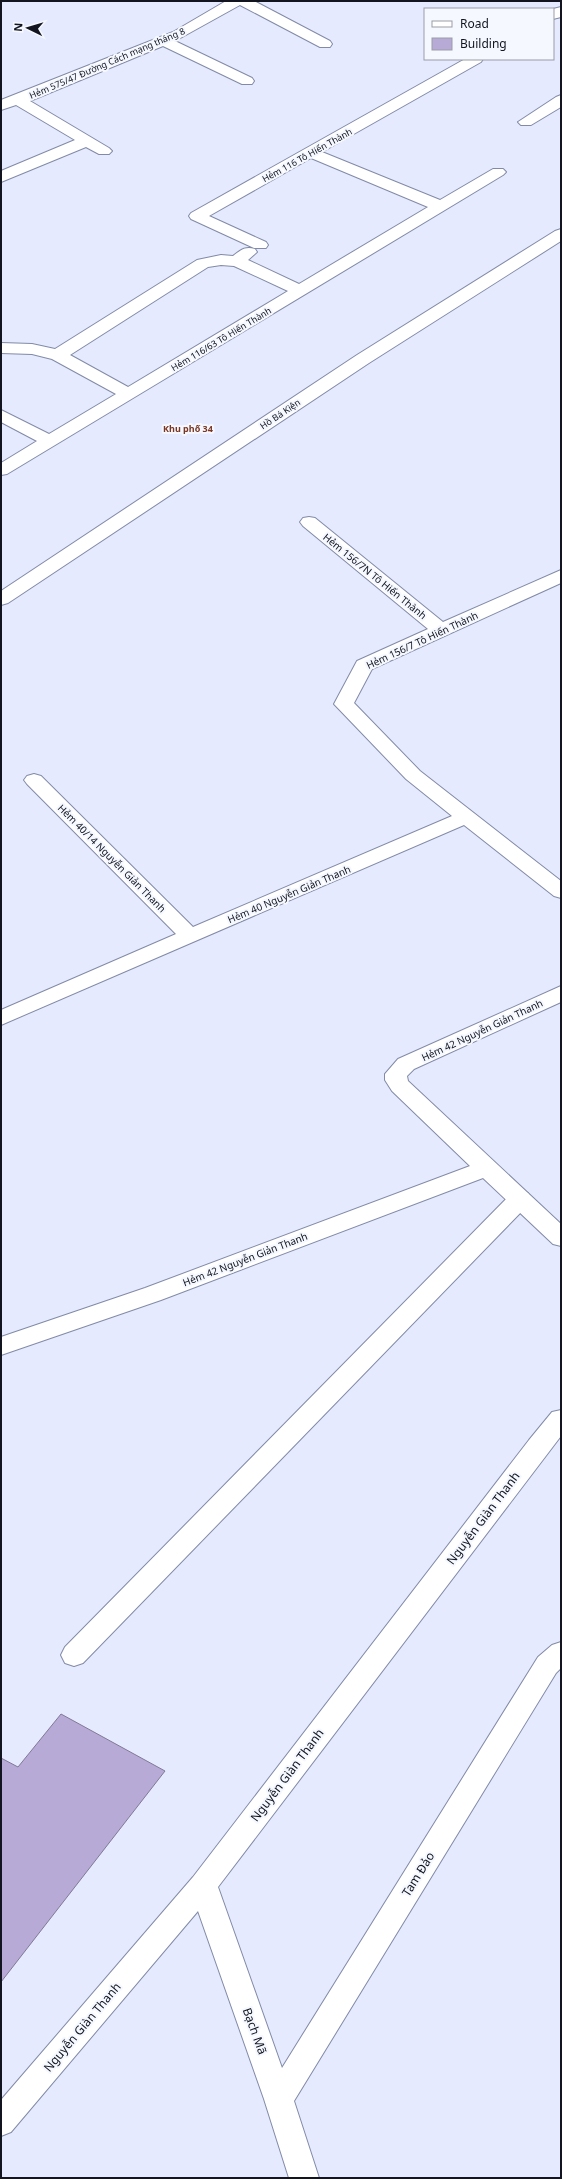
<svg xmlns="http://www.w3.org/2000/svg" width="562" height="2179" font-family="'Noto Sans',sans-serif">
<style>
.building{fill:#b7aad7;stroke:#817995}
.lines{fill:none;stroke-linecap:round;stroke-linejoin:round}
.lane-casing{stroke:#828aa7;stroke-width:2}
.street-casing{stroke:#828aa7;stroke-width:2}
.lane{fill:#fff;fill-rule:evenodd}
.street{fill:#fff;fill-rule:evenodd}
.labels{text-anchor:middle;dominant-baseline:central;stroke-width:4;stroke-linejoin:round;paint-order:stroke}
.far-street-label{font-size:9px;fill:#121520;stroke:#f6f8ff}
.far-neighbourhood-label{font-size:9px;font-weight:bold;fill:#7a3622;stroke:#f6f8ff}
.street-label{font-size:10px;fill:#121520;stroke:#f6f8ff}
.near-street-label{font-size:12px;fill:#121520;stroke:#f6f8ff}
</style>
<rect width="100%" height="100%" fill="#e5eafe"/>
<path class="building" d="M61 1714 165 1771 1 1982V1758L18 1767Z"/>
<g class="lines">
<defs>
<path id="lane" d="M226 1H254L330 41 332 44 330 47H320L240 5 175 41 252 78 254 81 252 84H242L163 46 30 101 109 148 112 151 109 154H99L86 147 1 182V171L75 140 16 105 1 110V100L173 32Z
M561 7V17L553 19V9Z
M465 59H483L481 62 322 152 440 200 493 169H503L506 172 503 175 7 474 1 475V463L37 441 1 422V410L49 434 116 394 52 359 32 354 1 353V343L32 344 55 349 197 260 221 255 233 256C241 250 245 246 255 249L257 252 248 260 299 284 428 207 311 158 209 216 266 242 268 245 266 248H254L191 219 189 216 191 213ZM221 265 234 266 288 291 128 387 70 355 208 267Z
M561 95V107L531 125H521L518 122 556 97Z
M520 1191 528 1193 531 1199 528 1205 83 1663 74 1666 65 1663 61 1655 65 1647 512 1193Z"/>
<path id="street" d="M561 229V241L369 363 8 603 1 605V591L357 355 555 231Z
M309 517 315 518 443 622 561 570V583L372 669 354 703 420 771 561 881V898L554 896 464 825 1 1025V1010L176 934 27 784 24 780 27 776 34 774 41 776 193 927 452 816 406 779 334 704 357 661 428 629 303 526 300 522 303 518Z
M561 986V1002L414 1069 407 1076 408 1081 561 1224V1246L553 1244 483 1178 161 1300 1 1355V1337L145 1288 470 1166 392 1091 385 1080V1074L398 1059Z
M561 1410V1436L218 1887 282 2068 538 1657 552 1645 561 1642V1668L556 1673 294 2101 319 2178H289L264 2099 198 1911 11 2132 1 2136V2100L193 1877 529 1440 552 1412Z"/>
</defs>
<use href="#lane" class="lane-casing"/>
<use href="#street" class="street-casing"/>
<use href="#lane" class="lane"/>
<use href="#street" class="street"/>
</g>
<g class="labels">
<g class="far-street-label">
<text transform="translate(107 63) rotate(-23)">Hẻm 575/47 Đường Cách mạng tháng 8</text>
<text transform="translate(307 155) rotate(-29)">Hẻm 116 Tô Hiến Thành</text>
<text transform="translate(221 339) rotate(-31)">Hẻm 116/63 Tô Hiến Thành</text>
<text transform="translate(280 414) rotate(-34)">Hồ Bá Kiện</text>
</g>
<g class="far-neighbourhood-label">
<text x="188" y="428">Khu phố 34</text>
</g>
<g class="street-label">
<text transform="translate(375 576) rotate(39)">Hẻm 156/7N Tô Hiến Thành</text>
<text transform="translate(422 640) rotate(-25)">Hẻm 156/7 Tô Hiến Thành</text>
<text transform="translate(112 858) rotate(45)">Hẻm 40/14 Nguyễn Giản Thanh</text>
<text transform="translate(289 894) rotate(-23)">Hẻm 40 Nguyễn Giản Thanh</text>
<text transform="translate(482 1030) rotate(-25)">Hẻm 42 Nguyễn Giản Thanh</text>
<text transform="translate(245 1259) rotate(-21)">Hẻm 42 Nguyễn Giản Thanh</text>
</g>
<g class="near-street-label">
<text transform="translate(483 1518) rotate(-53)">Nguyễn Giàn Thanh</text>
<text transform="translate(287 1775) rotate(-53)">Nguyễn Giàn Thanh</text>
<text transform="translate(418 1874) rotate(-58)">Tam Đảo</text>
<text transform="translate(82 2027) rotate(-50)">Nguyễn Giàn Thanh</text>
<text transform="translate(255 2031) rotate(70)">Bạch Mã</text>
</g>
</g>
<rect width="562" height="2179" fill="none" stroke="#121520" stroke-width="4"/>
<rect x="424" y="8" width="130" height="52" fill="#f6f8ff" stroke="#9b9da6"/>
<rect x="432" y="21" width="20" height="6" fill="#ffffff" stroke="#9b9da6"/>
<text x="460" y="28" font-size="12" fill="#121520">Road</text>
<rect x="432" y="38" width="20" height="12" fill="#b7aad7" stroke="#9b9da6"/>
<text x="460" y="48" font-size="12" fill="#121520">Building</text>
<g transform="translate(28 28) rotate(275)" stroke="#f6f8ff" stroke-width="3" paint-order="stroke">
<path d="M0-3L7 15L0 10L-7 15Z" fill="#121520"/>
<text y="-6" font-size="11" font-weight="bold" text-anchor="middle" fill="#121520">N</text>
</g>
</svg>
